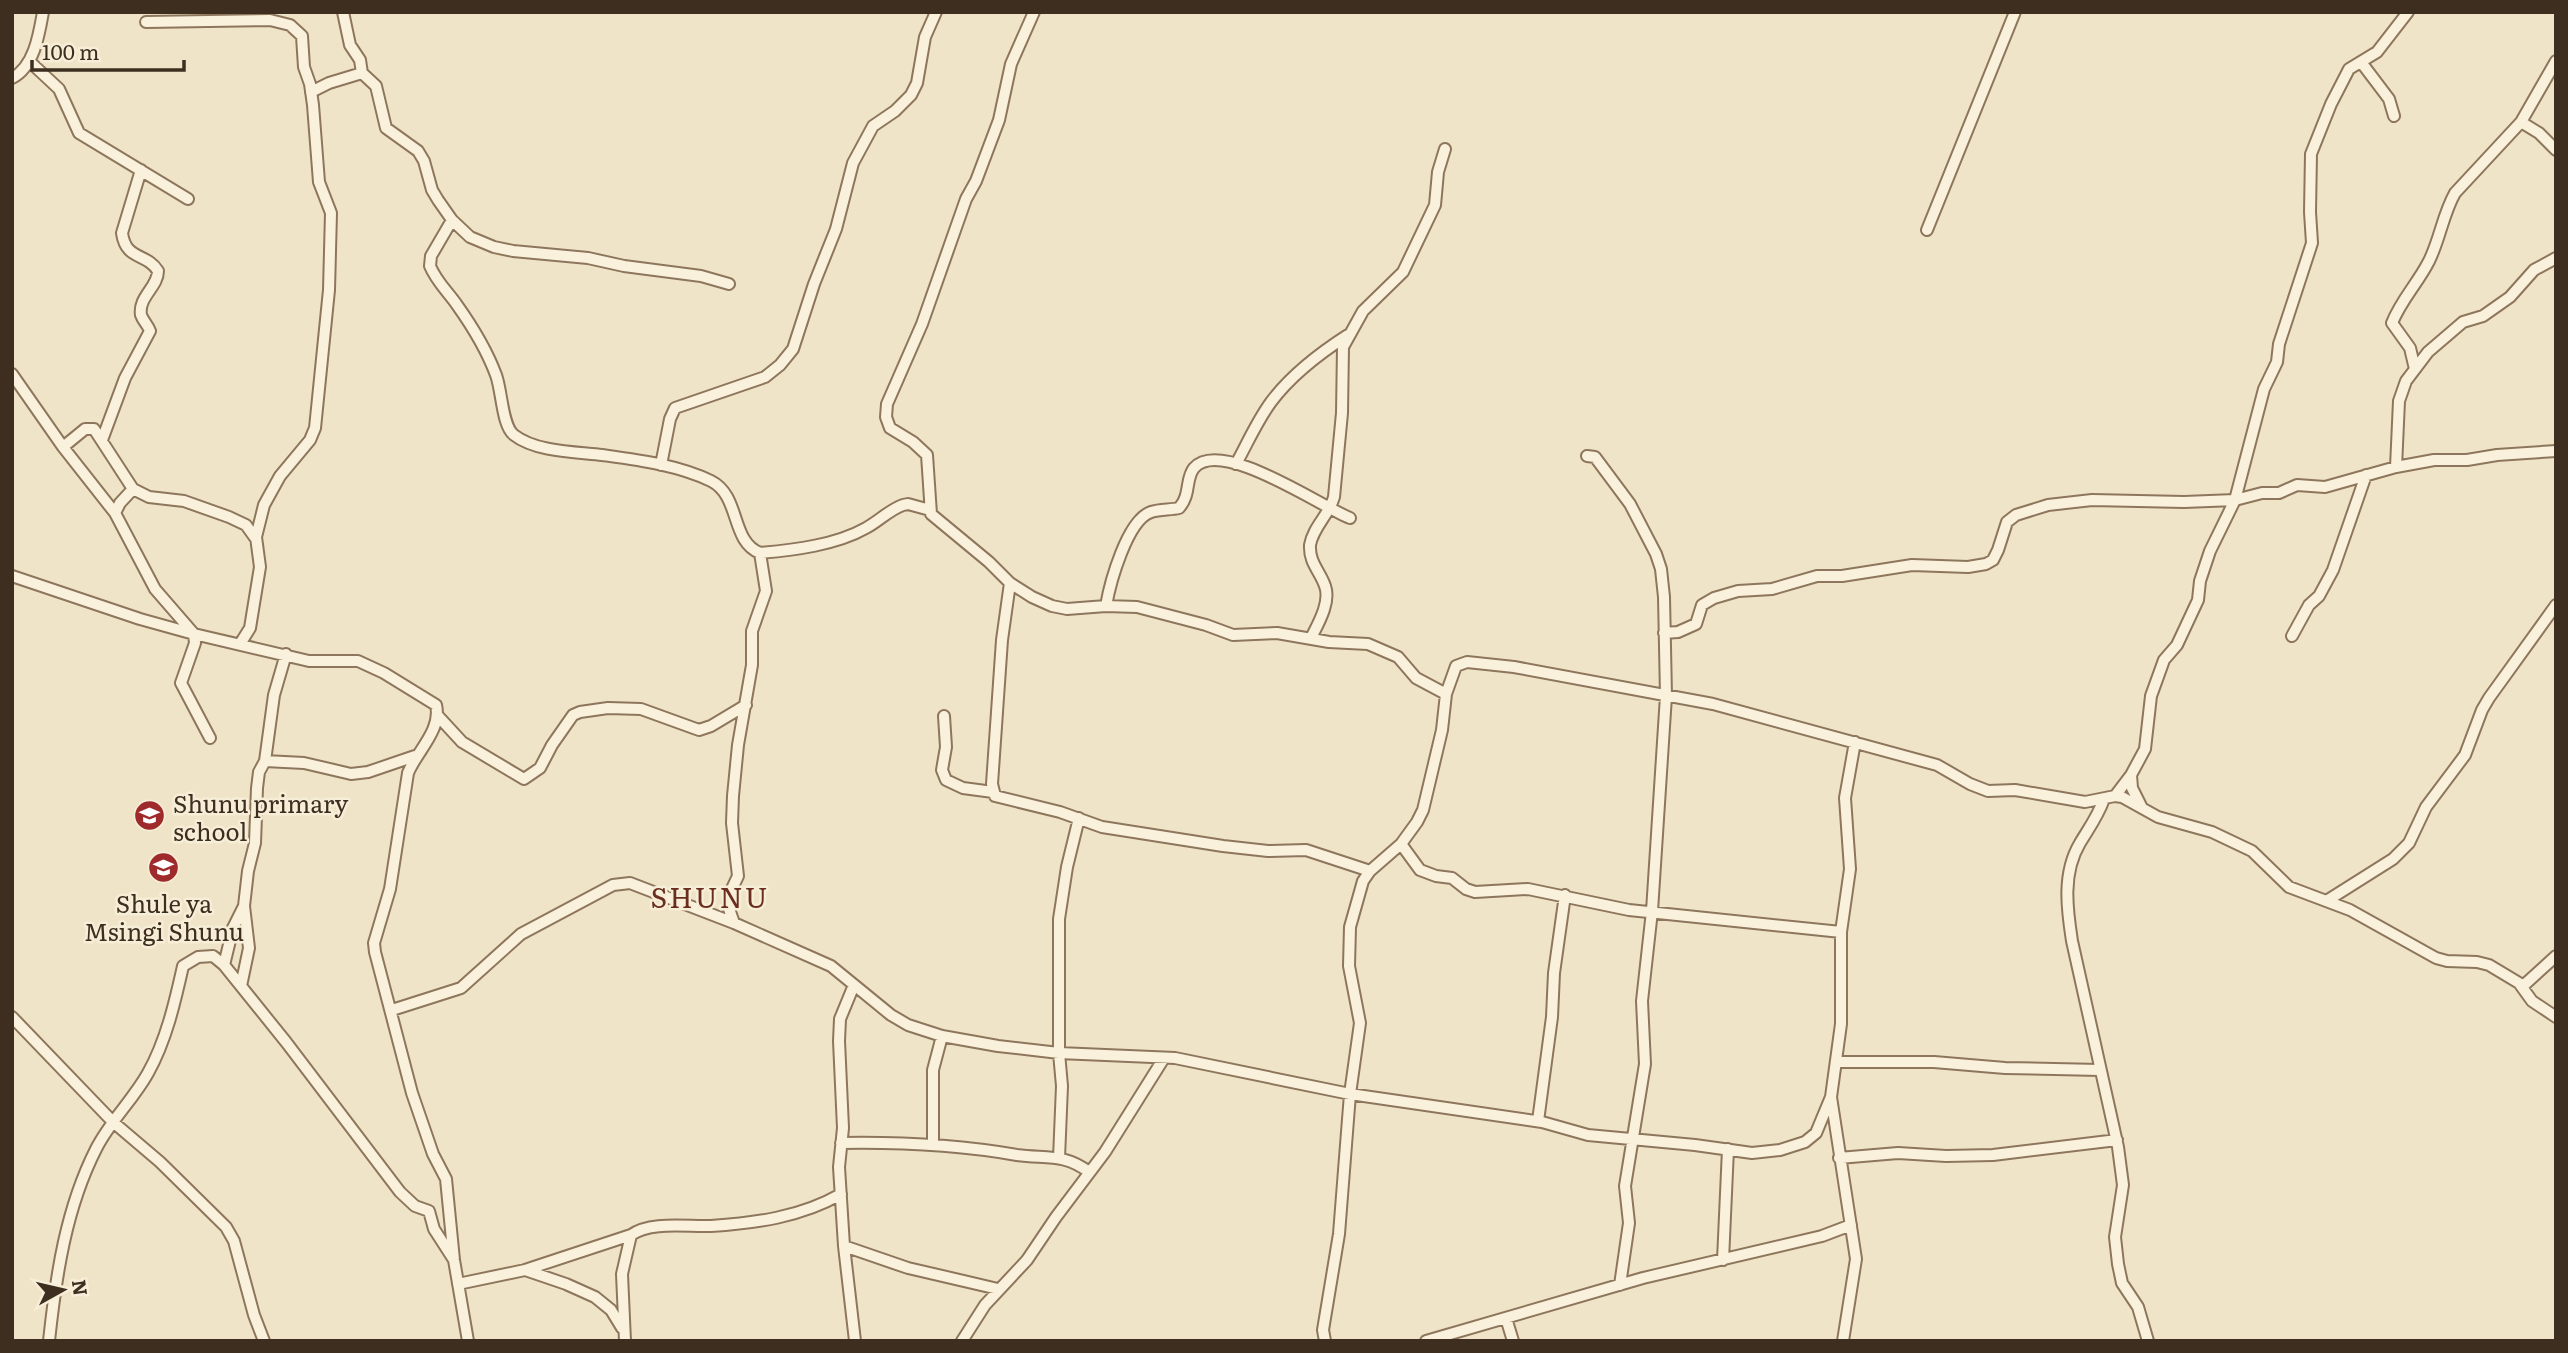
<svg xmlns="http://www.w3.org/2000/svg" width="2568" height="1353" font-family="Literata,serif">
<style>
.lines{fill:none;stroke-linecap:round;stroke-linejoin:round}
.street-casing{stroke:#8d765c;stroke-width:14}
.street{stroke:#faf1dc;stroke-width:10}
.labels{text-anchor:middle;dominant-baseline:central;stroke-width:5;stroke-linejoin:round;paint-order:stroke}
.poi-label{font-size:24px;fill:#3d2e20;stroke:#f7eed8;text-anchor:start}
.quarter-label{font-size:28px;letter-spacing:2px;fill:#6b2e1e;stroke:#f7eed8}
</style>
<rect width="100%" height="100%" fill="#f0e4c8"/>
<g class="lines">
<defs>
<path id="street" d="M343 12 350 45 360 60 362 73 376 86 386 128 418 151 424 161 432 190 438 200 452 220 470 237 494 247 513 251 588 258 624 266 701 276 729 284
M1034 12 1011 64 999 120 976 181 966 199 922 324 887 404 886 417 890 428 913 442 927 455 931 514 989 562 1010 583 1032 597 1052 606 1067 609 1106 606 1137 607 1206 625 1233 635 1277 633 1329 642 1368 644 1398 657 1416 678 1446 694
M146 22 270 20 290 25 302 36 304 67 310 84 313 105 319 182 331 213 329 290 315 428 310 440 280 476 264 505 256 537 260 567 250 628 240 644
M29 61 59 89 79 133 188 199
M2361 62 2389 99 2394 116
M12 78C34 67 39 35 43 12
M311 92 329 83 362 73
M2521 122 2539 133 2556 150
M452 220 431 256 430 266C436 281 448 292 457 305 472 326 487 351 496 375 502 391 502 426 514 435 536 452 575 452 602 455 638 460 678 465 711 481 741 496 730 541 760 553 794 550 836 545 866 528 879 521 889 510 903 505L908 504 930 510
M1927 230 2015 12
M2415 369 2410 348 2392 323C2401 300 2418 283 2429 261 2440 239 2443 214 2455 193L2521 122 2556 61
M12 374 63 447 115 513 155 589 194 634 195 643 181 683 210 738
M102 440 125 378 150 331C148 325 143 321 141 315 138 297 158 287 158 271 146 252 126 261 122 233L141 170
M63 447 85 429H94L133 489 149 497 184 501 229 517 246 525 256 539
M1587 456 1595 457 1630 504 1656 554 1661 569 1664 597 1666 696 1652 911 1642 1001 1645 1064 1625 1186 1629 1223 1620 1285
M1236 464C1247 444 1257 421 1271 402 1291 375 1320 353 1348 335
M661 465 670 419 675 408 765 377 780 365 793 349 814 284 836 229 853 163 873 126 895 111 911 95 917 83 925 37 936 12
M2396 467 2399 401 2406 381 2428 352 2463 322 2483 316 2510 297 2534 270 2556 258
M115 513 120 503 133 489
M12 576 140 619 194 634 309 661H358L384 673 436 705C442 730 417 751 408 773L390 889 374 943 375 952 412 1093 433 1154 446 1179 454 1260 468 1341
M1010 583 1002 640 992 784 995 796 1060 812 1102 827 1223 846 1268 851 1306 850 1370 871
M1106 606C1110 583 1127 520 1151 512 1160 509 1170 510 1179 508 1191 495 1185 479 1194 468 1221 437 1321 507 1350 518
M1664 633 1678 632 1696 624 1702 605 1714 598 1738 591 1772 589 1817 576H1842L1912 565 1968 567 1986 564 1993 560 1998 550 2007 522 2016 515 2048 505 2092 500 2184 502 2235 500 2262 493H2279L2297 485 2325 487 2396 467 2434 460H2467L2497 455 2556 451
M2292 636 2309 605 2319 596 2333 570 2366 475
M1311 638C1318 624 1331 602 1325 586 1320 571 1309 563 1310 545 1313 527 1329 515 1334 497L1342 413 1343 347 1363 311 1403 272 1435 205 1438 172 1445 149
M438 716 462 742 524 779 540 768 552 745 573 715 580 712 608 708 641 709 699 730 711 726 746 705
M944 716 946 747 942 770 946 780 963 788 993 792
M265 761 304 763 351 774 368 772 415 756
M2131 775 2132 788 2141 806
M2115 796 2131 775 2145 749 2151 696 2164 660 2177 645 2198 600 2200 581 2210 551 2235 500 2264 389 2277 362 2279 344 2312 243 2310 212 2311 154 2331 104 2349 69 2377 52 2408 12
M2104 799C2098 816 2089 828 2080 843 2062 873 2067 909 2072 941L2118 1147 2123 1185 2115 1237 2118 1264 2122 1283 2138 1307 2148 1341
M1401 844 1420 870 1436 876 1452 878 1466 889 1475 892 1528 889 1629 910 1841 932
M2328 900 2393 859 2409 843 2426 807 2465 755 2482 710 2489 698 2556 605
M734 923 728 906 729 895 738 876 732 823 733 796 738 745 752 665V631L766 591 760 553
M224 965 233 928 244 906
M854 985 840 1019 839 1041 843 1128 839 1167 844 1246 855 1341
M241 986 249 948 244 906 248 871 255 843 257 788 259 772 265 761 274 695 286 654
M2523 986 2556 956
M392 1010 461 988 521 934 613 885 630 883 734 923 831 966 891 1015 908 1025 942 1036 998 1046 1059 1053 1175 1058 1350 1094 1542 1122 1588 1135 1695 1145 1752 1153 1780 1150 1805 1142 1816 1133 1831 1097
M12 1017 113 1122 160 1162 226 1227 234 1241 254 1315 264 1341
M1837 1062H1934L2005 1068 2100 1070
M1538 1121 1552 1017 1554 973 1565 895
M841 1143C900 1142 959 1145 1017 1155 1046 1159 1064 1153 1089 1172
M933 1145V1070L942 1036
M1059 1158 1062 1086 1059 1053V919L1067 867 1079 818
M1839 1158 1898 1153 1946 1156 1993 1155 2117 1140
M844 1246 908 1268 998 1289
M1723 1260 1728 1149
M525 1270 631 1235
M458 1284 525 1270 566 1284 595 1297 611 1310 622 1328
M1506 1318 1513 1341
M49 1341C56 1275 66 1208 96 1149 110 1121 133 1100 148 1073 166 1041 175 1002 183 966L198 957 213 956 224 965 286 1042 400 1192 415 1206 429 1211 434 1229 454 1260
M625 1341 622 1274 631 1235C651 1221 687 1227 711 1226 756 1223 801 1217 841 1194
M962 1341 985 1305 1027 1260 1056 1217 1105 1152 1164 1058
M1325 1341 1323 1330 1339 1234 1350 1094 1360 1023 1349 966 1350 927 1363 881 1370 871 1401 844 1417 822 1423 810 1442 730 1446 694 1456 666 1467 662 1514 667 1713 704 1937 765 1970 784 1988 791 2015 790 2085 802 2115 796 2122 797 2158 817 2212 832 2252 851 2289 887 2350 910 2436 958 2447 961 2477 962 2489 965 2519 983 2532 1001 2556 1017
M1426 1341 1643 1278 1822 1236 1851 1225
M1843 1341 1856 1259 1831 1097 1841 1024V932L1850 869 1845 798 1855 742"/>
</defs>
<use href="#street" class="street-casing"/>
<use href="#street" class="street"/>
</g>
<defs>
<symbol id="school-disc" viewBox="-11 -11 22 22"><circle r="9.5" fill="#9e2a2b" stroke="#f7eed8"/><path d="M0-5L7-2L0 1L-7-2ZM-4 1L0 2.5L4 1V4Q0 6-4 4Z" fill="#fff"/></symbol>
</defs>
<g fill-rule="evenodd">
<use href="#school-disc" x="132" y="798" width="35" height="35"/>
<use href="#school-disc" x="146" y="850" width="35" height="35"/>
</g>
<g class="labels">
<g class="poi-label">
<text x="173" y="802">Shunu primary<tspan x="173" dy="28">school</tspan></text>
<text x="164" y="902" text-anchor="middle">Shule ya<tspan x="164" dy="28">Msingi Shunu</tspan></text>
</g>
<g class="quarter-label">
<text x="710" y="896">SHUNU</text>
</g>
</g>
<rect width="2568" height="1353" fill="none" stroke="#3d2e20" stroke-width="28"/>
<g transform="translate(63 1290) rotate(82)" stroke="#f7eed8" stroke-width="5" paint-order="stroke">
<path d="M0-5L12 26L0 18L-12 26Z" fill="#3d2e20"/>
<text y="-10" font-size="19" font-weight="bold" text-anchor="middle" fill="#3d2e20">N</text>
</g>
<path d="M32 60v10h152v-10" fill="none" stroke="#3d2e20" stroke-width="3.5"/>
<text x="42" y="60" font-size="21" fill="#3d2e20" stroke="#f7eed8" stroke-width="5" paint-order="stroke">100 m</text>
</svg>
